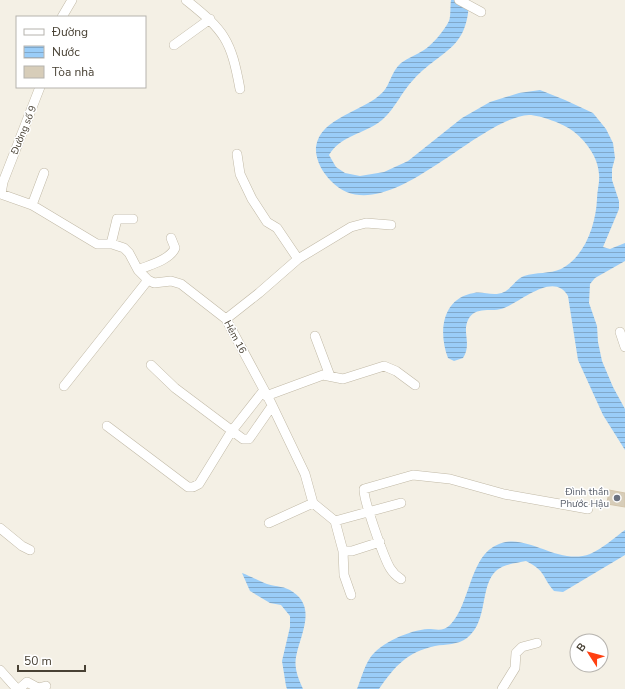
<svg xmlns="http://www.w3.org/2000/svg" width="625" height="689" font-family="'Nunito Sans',sans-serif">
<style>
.water{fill:url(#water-rules)}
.building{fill:#d7cdb9;stroke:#d3c5ab}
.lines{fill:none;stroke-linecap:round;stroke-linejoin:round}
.minor-casing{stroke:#c1b9a6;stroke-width:10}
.minor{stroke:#fff;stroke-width:9}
.worship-dot{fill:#6b7280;stroke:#fff;stroke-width:1.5}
.labels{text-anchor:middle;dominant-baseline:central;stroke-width:3;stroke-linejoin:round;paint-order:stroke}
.street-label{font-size:10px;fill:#484134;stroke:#fff}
.worship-label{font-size:10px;fill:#5b616d;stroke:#fff;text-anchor:end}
</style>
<defs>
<pattern id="water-rules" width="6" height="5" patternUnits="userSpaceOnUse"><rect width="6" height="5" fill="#9acdf8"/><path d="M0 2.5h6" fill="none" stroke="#80a8ca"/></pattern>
</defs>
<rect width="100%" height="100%" fill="#f4f0e5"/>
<path class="water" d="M451 0H469C468 50 442 49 414 79 402 91 395 109 382 120 365 134 341 135 329 155L336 167 345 173 360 176 384 172 408 161 462 118 490 102 519 93 540 90 565 100 593 113 606 129 613 143 615 158 612 169V180L619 201V209L603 247 610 249 625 243V261L595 278 590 284 589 303 597 326 598 342 602 361 613 387 625 409V450L603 415 578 360 568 296C554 271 522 301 504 308 493 313 475 305 468 320 462 333 472 344 463 358L454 361 448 358C438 332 442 298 474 293 483 291 494 297 504 292 512 288 515 280 524 276 536 272 550 274 561 269 585 257 596 224 597 199 597 191 600 182 599 174 598 157 586 141 573 131 564 124 540 115 529 115 475 118 383 235 331 181 323 173 315 160 316 147 320 117 364 112 383 92 390 85 391 72 401 63 408 58 416 55 424 50 432 45 444 31 449 21 451 16 450 6 451 0Z
M625 530V555L563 592 554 591C541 576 547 572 526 561 517 563 504 564 497 570 479 585 489 621 467 638 458 645 446 644 435 646 407 652 395 666 379 689H357C361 679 364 667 370 658 380 643 410 630 428 629 436 629 443 632 450 625 471 604 469 555 499 544 527 532 558 566 590 554 602 549 614 538 625 530Z
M242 573C250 576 259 581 267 584 277 587 285 586 293 592 317 608 300 635 296 657 294 668 298 678 303 689H287L286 686 282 661 290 627V616L281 605 270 603 250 591Z"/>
<path class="building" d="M609 490 625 493V507L607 504Z"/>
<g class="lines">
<defs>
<path id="minor" d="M186 0C225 31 231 40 240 89
M459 0 481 12
M62 17 72 0
M174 45 210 19
M1 194 32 205 97 244H112L124 248 129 253 138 270 148 280 154 283 171 281 181 284 226 319 270 401 305 474 313 503 335 521 343 551 344 575 351 595
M1 194 3 182 40 87
M32 205 44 173
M111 244 117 219H133
M298 259 351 227 366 223 391 225
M138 270C149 265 170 260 175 248L171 238
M226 319 259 293 298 259 277 228 267 222 252 199 240 174 237 154
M620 332 625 347
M315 336 330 376
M151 365 175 388 243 439H249L272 406
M64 386 148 280
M266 396 323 375 343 379 384 366 396 371 415 385
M107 426 188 487H193L199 484 231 432 264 390
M335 521 401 503
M269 523 313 503
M0 528 22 546 30 550
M343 551H352L380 542
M401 579C396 576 393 573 390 568 384 558 363 499 364 489L413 475 450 479 504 494 588 509
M0 670 17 689
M19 689 27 682 38 688 46 686
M502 689 515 668 516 653 522 647 537 643"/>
</defs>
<use href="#minor" class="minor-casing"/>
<use href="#minor" class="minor"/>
</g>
<circle class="worship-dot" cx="617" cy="498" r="4"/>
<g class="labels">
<g class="street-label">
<text transform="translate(24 130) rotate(-68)">Đường số 9</text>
<text transform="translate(235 337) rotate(62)">Hẻm 16</text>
</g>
<g class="worship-label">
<text x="609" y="492">Đình thần<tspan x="609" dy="12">Phước Hậu</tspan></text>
</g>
</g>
<rect x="16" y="16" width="130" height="72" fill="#ffffff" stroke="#b6b3ae"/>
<rect x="24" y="29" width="20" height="6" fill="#ffffff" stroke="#b6b3ae"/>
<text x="52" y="36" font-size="12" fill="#484134">Đường</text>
<rect x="24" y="46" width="20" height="12" fill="url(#water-rules)" stroke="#b6b3ae"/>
<text x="52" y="56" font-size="12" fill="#484134">Nước</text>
<rect x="24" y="66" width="20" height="12" fill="#d7cdb9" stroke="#b6b3ae"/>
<text x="52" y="76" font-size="12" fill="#484134">Tòa nhà</text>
<g transform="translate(589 653) rotate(306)"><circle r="19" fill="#ffffff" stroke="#b6b3ae"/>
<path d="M0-3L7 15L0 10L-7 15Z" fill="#ff4011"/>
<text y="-6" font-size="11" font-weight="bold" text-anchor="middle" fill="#484134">B</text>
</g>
<path d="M18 665v6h67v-6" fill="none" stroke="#484134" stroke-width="2"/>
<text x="24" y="665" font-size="12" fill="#484134" stroke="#ffffff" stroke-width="3" paint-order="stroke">50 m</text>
</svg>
